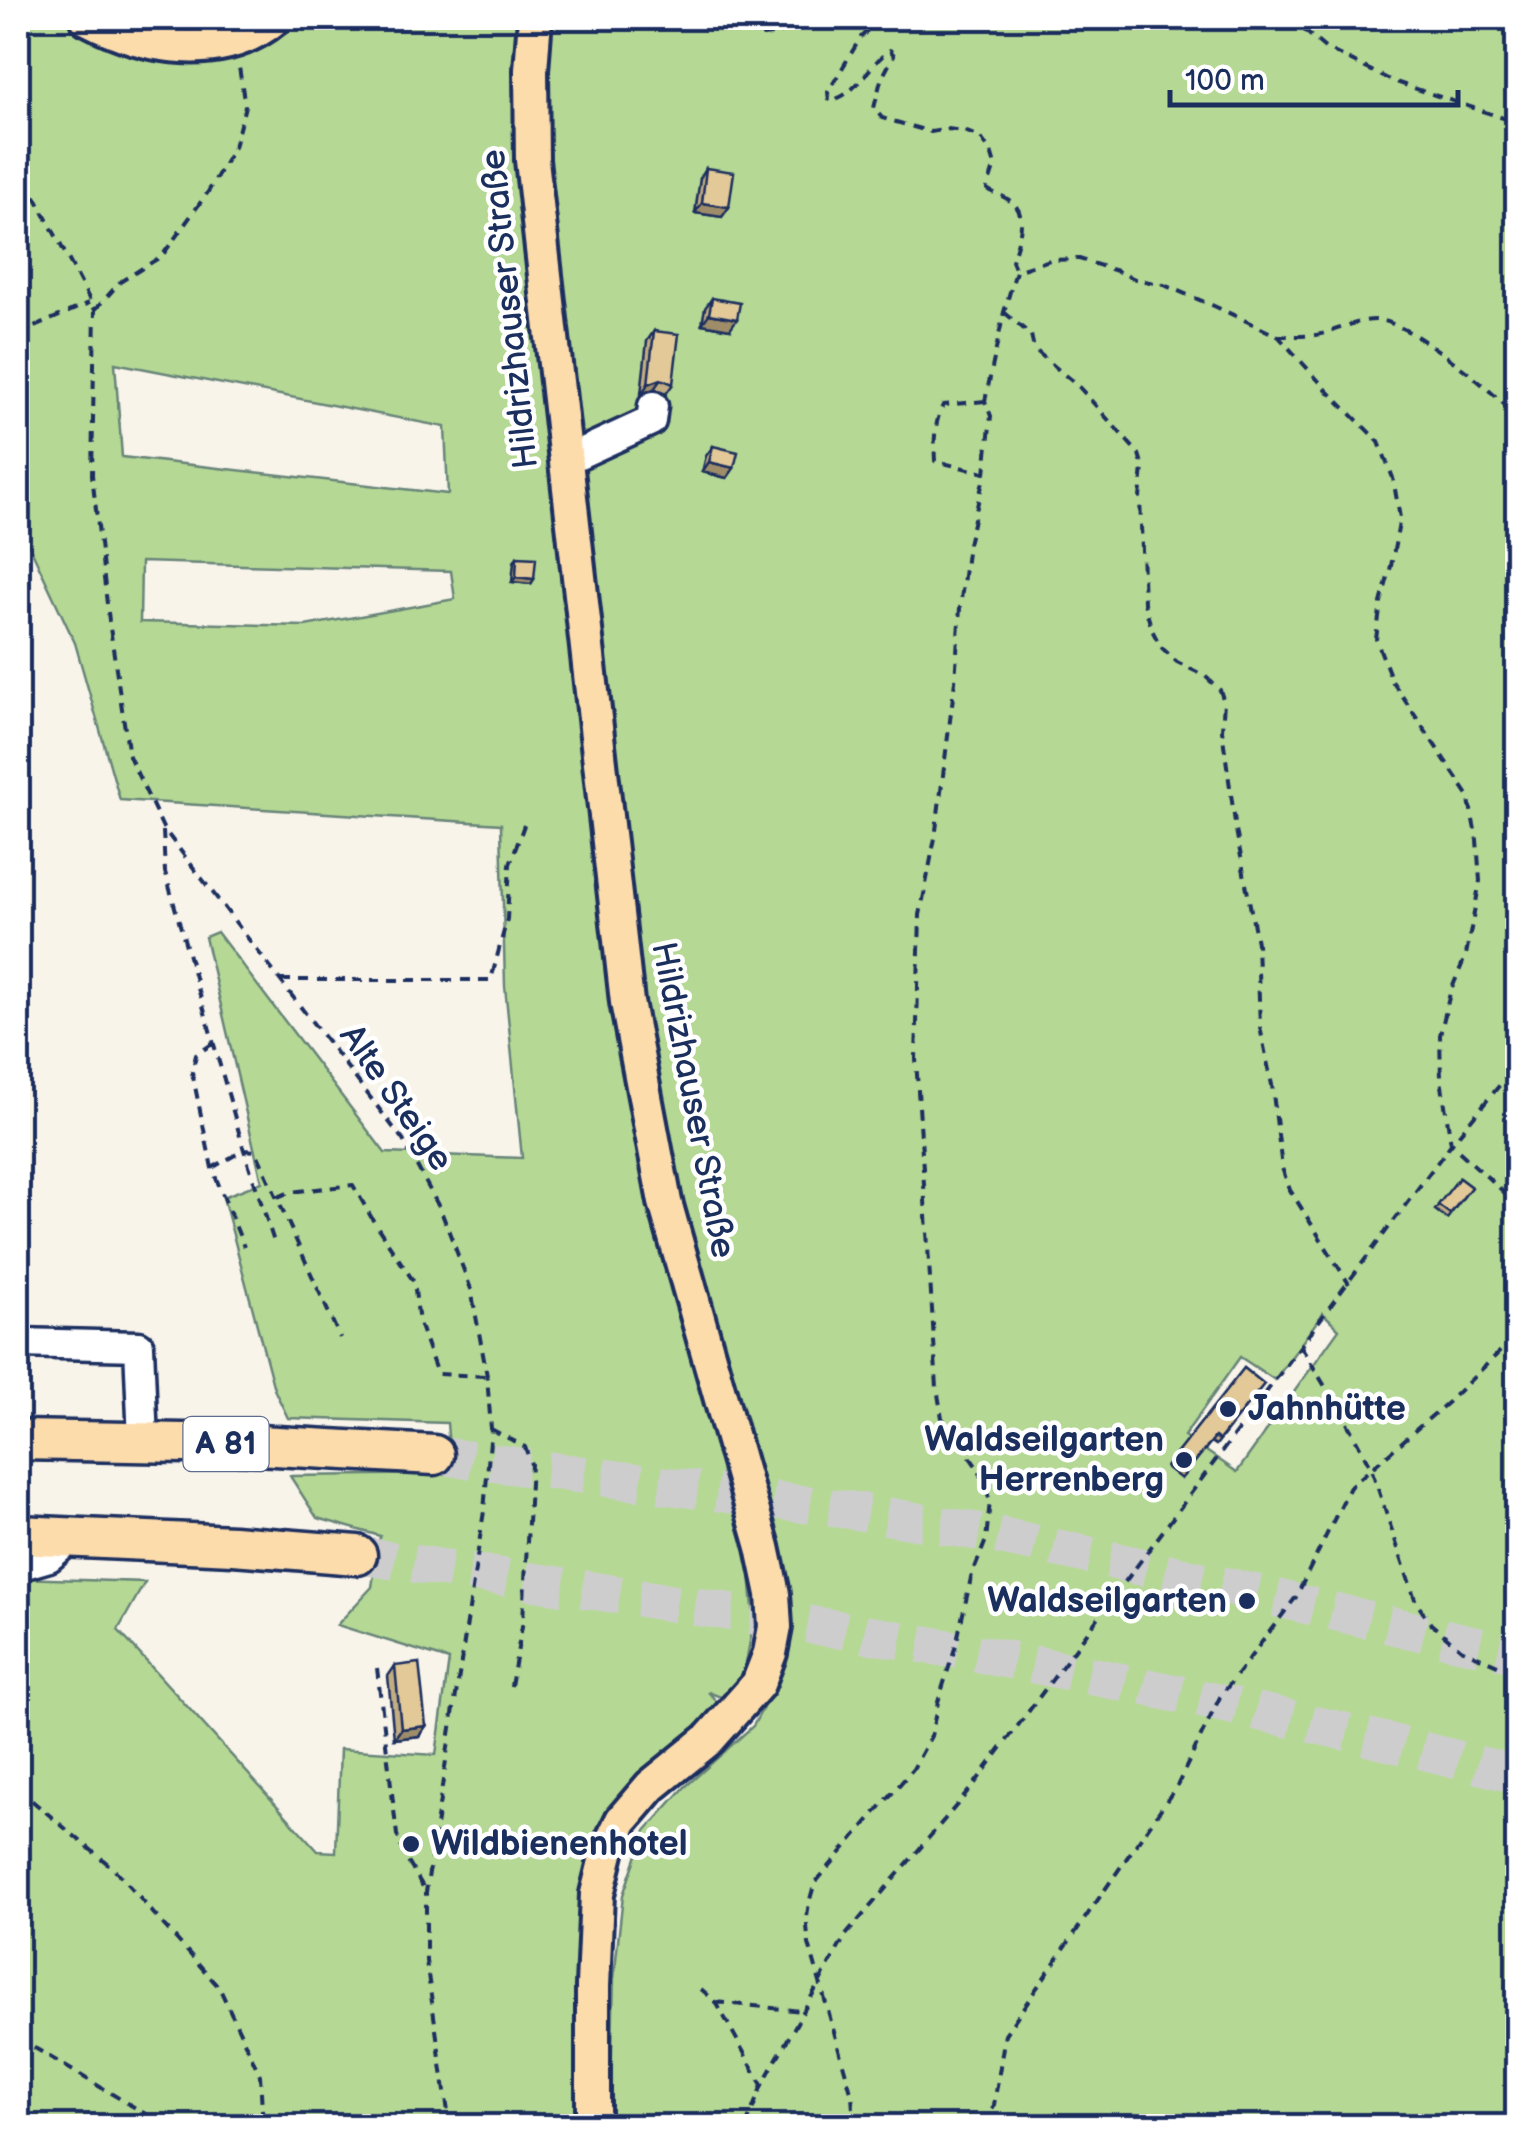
<svg xmlns="http://www.w3.org/2000/svg" width="1535" height="2144" font-family="'Balsamiq Sans',sans-serif">
<style>
.green{fill:#b5d994;stroke:#688479;stroke-width:2.5;fill-rule:evenodd}
.lines{fill:none;stroke-linecap:round;stroke-linejoin:round}
.highway-tunnel{stroke:#cdcdce;stroke-width:38;stroke-dasharray:38 19;stroke-linecap:butt}
.minor-casing{stroke:#1b2f5e;stroke-width:35}
.major-casing{stroke:#1b2f5e;stroke-width:40}
.highway-casing{stroke:#1b2f5e;stroke-width:45}
.path{stroke:#1b2f5e;stroke-width:4;stroke-dasharray:10 8;stroke-linecap:butt}
.minor{stroke:#fff;stroke-width:28}
.major{stroke:#fddcac;stroke-width:32}
.highway{stroke:#fddcac;stroke-width:38}
.wall{fill:#c3ad83;stroke:#1b2f5e;stroke-width:2.5}
.shaded-wall{fill:#9f8d6a;stroke:#1b2f5e;stroke-width:2.5}
.building{fill:#e3c998;stroke:#1b2f5e;stroke-width:2.5}
.poi-dot{fill:#1b2f5e;stroke:#fff;stroke-width:4}
.labels{text-anchor:middle;dominant-baseline:central;stroke-width:9;stroke-linejoin:round;paint-order:stroke}
.shield{fill:#fff;stroke:#5f6d8e;stroke-width:2.5}
.shield-label{font-size:32px;font-weight:bold;fill:#1b2f5e}
.street-label{font-size:35px;fill:#1b2f5e;stroke:#fff}
.poi-label{font-size:35px;font-weight:bold;fill:#1b2f5e;stroke:#fff;text-anchor:start}
</style>
<rect width="100%" height="100%" fill="#f9f4ea"/>
<filter id="ink" filterUnits="userSpaceOnUse"><feTurbulence type="fractalNoise" baseFrequency=".01" numOctaves="2"/><feDisplacementMap in="SourceGraphic" scale="20" xChannelSelector="R" yChannelSelector="G"/><feConvolveMatrix kernelMatrix="1 2 1 2 8 2 1 2 1" color-interpolation-filters="sRGB"/></filter>
<g filter="url(#ink)">
<path class="green" d="M18 18H129L183 36 246 18H522L523 176 690 1346 749 1561 754 1620 744 1673 728 1700 708 1692 722 1707 607 1830 580 2126H18V1578L145 1582 118 1630 318 1851 336 1852 340 1749 436 1755 449 1660 337 1625 372 1587 380 1536 317 1518 290 1476 451 1474 447 1423 288 1418 274 1389 223 1197 262 1182 205 937 217 932 385 1153 522 1158 505 986 501 824 120 800 75 643 23 532H18ZM115 363 445 427 448 494 122 457ZM141 562 451 571 455 599 305 626 140 622Z
M551 18H1517V2126H610L614 1978 623 1895 645 1832 685 1787 753 1726 783 1671 792 1630V1604L662 1135 619 840 547 179ZM1323 1313 1339 1329 1237 1472 1184 1436 1240 1357 1275 1380Z"/>
<g class="lines">
<path class="highway-tunnel" d="M434 1455 856 1511 992 1534 1170 1573 1518 1655
M357 1555C571 1588 787 1618 1000 1658 1174 1691 1347 1730 1518 1775"/>
<defs>
<path id="minor" d="M566 460 651 421 653 406
M18 1343 139 1346 143 1442
M18 1566 49 1557 72 1537"/>
<path id="major" d="M87 18C144 48 222 63 275 18
M535 18 531 70 532 160 627 1002 665 1202 763 1547 773 1594 775 1627 770 1653 758 1684 709 1739 651 1786 622 1820 608 1849 597 1894 593 1986V2126"/>
<path id="highway" d="M18 1440 241 1444 434 1455
M18 1535 233 1545 357 1555"/>
</defs>
<use href="#minor" class="minor-casing"/>
<use href="#major" class="major-casing"/>
<use href="#highway" class="highway-casing"/>
<path class="path" d="M761 18 759 28 763 36 779 34 801 18
M880 18 861 37 828 92 829 101C858 95 867 65 890 50L894 55 881 80 874 108 882 118 931 132 948 129 967 132 981 138 991 152 995 165 987 189C994 194 1002 195 1009 200 1031 214 1017 242 1012 261L1016 271
M1290 18 1325 48 1390 80 1518 123
M18 164 95 310 92 475 109 621 129 756 163 828 403 1140 441 1211 471 1289 487 1376 491 1429 484 1511 426 1892V1961L450 2126
M95 310 120 282 162 256 208 192 234 147 245 106 239 67
M1004 312 1031 335 1034 349 1079 387 1139 454 1143 467 1140 498 1144 603 1152 630 1161 647 1177 662 1205 676 1220 690 1224 702 1222 730 1236 830 1257 943 1260 1027 1272 1085 1282 1168 1290 1190 1349 1284
M18 334 89 303
M1278 336C1293 336 1311 337 1325 333 1343 328 1360 319 1378 320 1410 322 1497 393 1518 419
M985 401 943 405C934 424 934 441 935 461L985 473
M163 831 165 872 244 1150 275 1245
M281 980H491L507 919 510 864 524 825
M212 1044 196 1055 192 1072 212 1168 244 1247
M212 1168 244 1150 256 1151 340 1338
M278 1197 290 1192 353 1185 374 1222 414 1282 419 1323 437 1374 486 1376
M1301 1346 1351 1430 1371 1468 1416 1602 1431 1624 1461 1649 1518 1674
M491 1429 525 1447 531 1464 523 1621 510 1691
M377 1668 397 1835 405 1857 425 1890
M18 1789 114 1869 219 1987 260 2075 263 2126
M701 1989 716 2002 762 2085
M716 2002 801 2011
M18 2038 154 2119 171 2126
M746 2126 762 2085 846 1935 973 1786 1451 1144 1518 1063
M854 2126 852 2095 809 1944C805 1918 807 1907 815 1883L913 1769 931 1736 938 1702 956 1645 971 1578 986 1540 990 1501 979 1470 942 1418 937 1388 916 1059 920 915 935 838 955 681 960 608 968 544 985 473 991 416 985 401 1004 312 1016 271 1050 260 1079 259 1117 271 1135 279 1164 285 1214 306 1278 336 1327 390 1379 442 1393 478 1400 518 1391 566 1381 603 1376 639 1392 681 1468 795 1477 840 1480 881 1466 955 1450 993 1440 1035 1441 1079 1451 1144 1518 1205
M985 2126 994 2105 1005 2034 1178 1784 1220 1697 1296 1597 1350 1487 1448 1402 1518 1334"/>
<use href="#minor" class="minor"/>
<use href="#major" class="major"/>
<use href="#highway" class="highway"/>
</g>
<path class="wall" d="M706 168 729 207 722 217 695 213 700 178Z
M712 298 730 329 702 324 705 308Z
M654 331 673 384 666 394 654 389 641 394 647 341Z
M713 446 734 468 727 478 702 472 706 456Z
M517 557 534 579 531 584 512 582 514 562Z
M1459 1178 1471 1187 1447 1219 1435 1210Z
M1244 1368 1264 1384 1216 1445 1211 1442 1181 1479 1166 1467Z
M395 1666 426 1726 419 1736 394 1739 388 1676Z"/>
<path class="shaded-wall" d="M702 203 729 207 722 217 695 213Z
M709 314 737 319 730 329 702 324Z
M661 379 654 389 641 394 648 384Z
M709 462 734 468 727 478 702 472Z
M516 577 534 579 531 584 512 582Z
M426 1726 419 1736 394 1739 401 1729Z"/>
<path class="building" d="M706 168 734 172 729 207 702 203Z
M712 298 740 303 737 319 709 314Z
M654 331 679 334 673 384 661 379 648 384Z
M713 446 738 452 734 468 709 462Z
M517 557 536 558 534 579 516 577Z
M1459 1178 1471 1187 1450 1214 1438 1205Z
M1244 1368 1264 1384 1219 1440 1215 1437 1185 1474 1170 1462Z
M419 1663 426 1726 401 1729 395 1666Z"/>
</g>
<g class="poi-dot">
<circle cx="1228" cy="1409" r="10"/>
<circle cx="1184" cy="1460" r="10"/>
<circle cx="1247" cy="1601" r="10"/>
<circle cx="411" cy="1844" r="10"/>
</g>
<g class="labels">
<rect class="shield" x="183.5" y="1417" width="85" height="54" rx="8"/>
<g class="shield-label">
<text x="226" y="1444">A 81</text>
</g>
<g class="street-label">
<text transform="translate(510 309) rotate(-96)">Hildrizhauser Straße</text>
<text transform="translate(396 1098) rotate(55)">Alte Steige</text>
<text transform="translate(693 1100) rotate(79)">Hildrizhauser Straße</text>
</g>
<g class="poi-label">
<text x="1248" y="1409">Jahnhütte</text>
<text x="1164" y="1440" text-anchor="end">Waldseilgarten<tspan x="1164" dy="40">Herrenberg</tspan></text>
<text x="1227" y="1601" text-anchor="end">Waldseilgarten</text>
<text x="431" y="1844">Wildbienenhotel</text>
</g>
</g>
<rect width="1535" height="2144" fill="none" stroke="#fff" stroke-width="60"/>
<rect x="30" y="30" width="1475" height="2084" fill="none" stroke="#1b2f5e" stroke-width="4" filter="url(#ink)"/>
<path d="M1170 90v15h288v-15" fill="none" stroke="#1b2f5e" stroke-width="5"/>
<text x="1185" y="90" font-size="30" fill="#1b2f5e" stroke="#ffffff" stroke-width="8" paint-order="stroke">100 m</text>
</svg>
